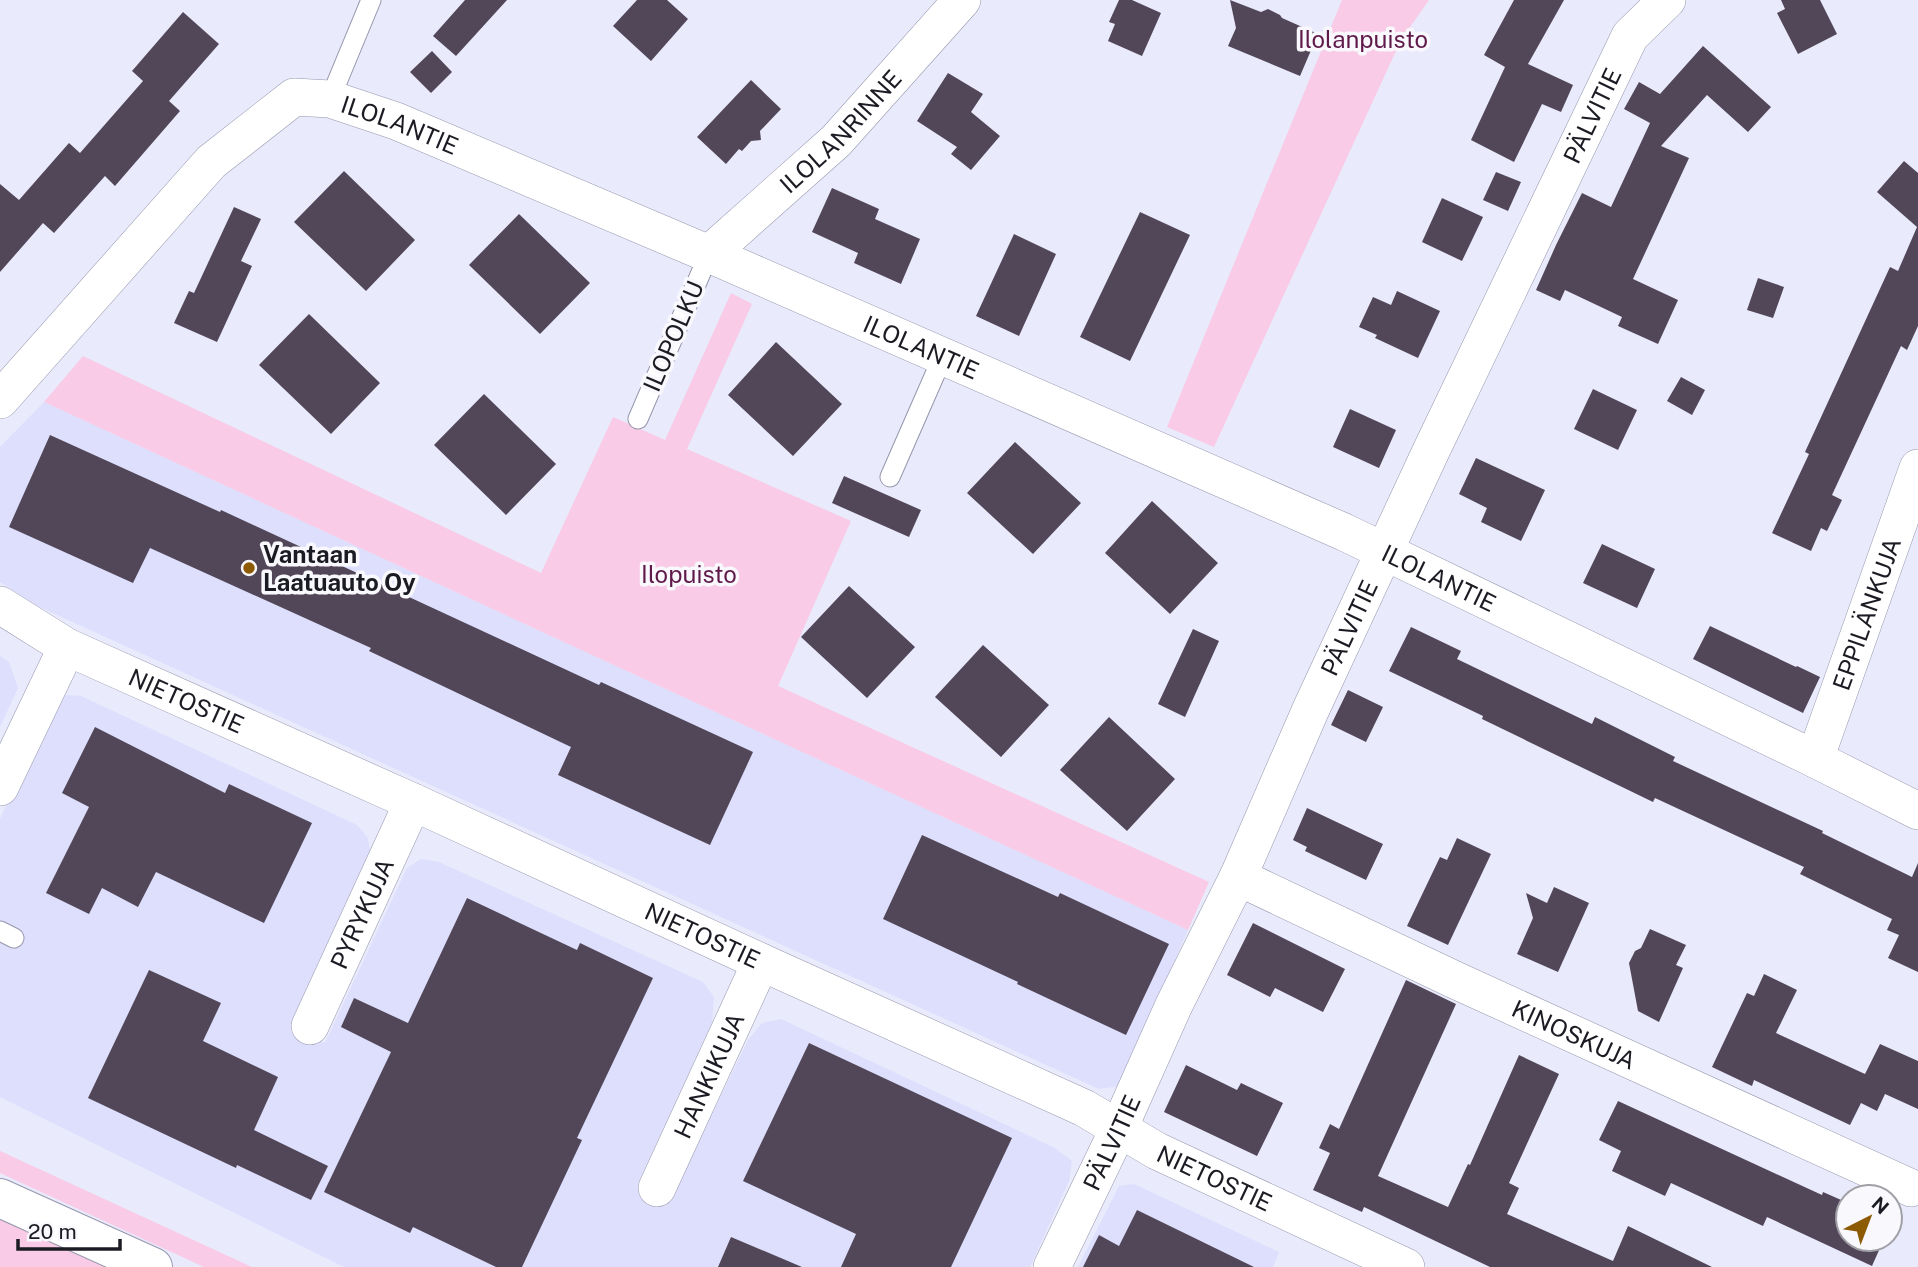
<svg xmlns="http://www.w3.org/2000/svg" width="1918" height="1267" font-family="'Public Sans',sans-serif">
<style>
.built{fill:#dddffd}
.green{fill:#f9cbe6}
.building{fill:#524758}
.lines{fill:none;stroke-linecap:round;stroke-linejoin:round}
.lane-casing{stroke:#9697ad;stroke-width:21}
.street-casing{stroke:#9697ad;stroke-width:38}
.primary-casing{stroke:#9697ad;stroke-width:40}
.lane{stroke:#fff;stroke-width:19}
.street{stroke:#fff;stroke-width:37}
.primary{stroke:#fff;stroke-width:38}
.poi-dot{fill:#8c5b04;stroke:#f8f8fd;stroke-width:2.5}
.labels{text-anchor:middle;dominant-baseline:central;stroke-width:7;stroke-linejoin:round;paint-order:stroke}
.park-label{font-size:24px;fill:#601a4a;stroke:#f8f8fd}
.street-label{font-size:24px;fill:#1b1b23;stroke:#f8f8fd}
.poi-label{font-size:24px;font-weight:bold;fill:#1b1b23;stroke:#f8f8fd;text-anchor:start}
</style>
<rect width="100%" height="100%" fill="#e9eafc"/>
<path class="built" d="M44 402 1188 930 1120 1086 1099 1089 35 605 0 582V447Z
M0 656 9 662 18 688 0 727Z
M65 695 81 696 357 825 368 838 370 851 290 1030 325 1043 407 868 421 859 439 862 703 982 714 997 712 1023 637 1185 670 1201 748 1040 762 1023 781 1019 1055 1148 1072 1161 1069 1181 1030 1267H344L0 1097V819L53 701Z
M1134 1184 1279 1252 1273 1267H1078L1119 1186Z"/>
<path class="green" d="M1342 0H1429L1401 40 1214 447 1167 427Z
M731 293 752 304 687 449 851 521 778 686 1209 882 1188 930 44 402 83 356 541 573 613 417 665 440Z
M0 1151 252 1267H204L0 1173Z
M0 1219 109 1267H0Z"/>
<path class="building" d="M465 0H507L456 56 433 36Z
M637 0H667L688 19 651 61 613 26Z
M1119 0H1132L1161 13 1142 56 1108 41 1115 24 1109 22Z
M1230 0 1261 12 1268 9 1280 15 1282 18 1318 34 1300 76 1228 46 1236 28Z
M1514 0H1564L1528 64 1573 85 1561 112 1542 104 1514 162 1471 140 1505 67 1484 55Z
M1781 0H1820L1837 34 1798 54 1777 13 1785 9Z
M183 12 219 44 169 101 180 111 115 186 105 176 54 233 43 223 0 272V184L19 200 69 143 80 153 143 81 132 71Z
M1703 46 1771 107 1748 132 1707 95 1661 146 1689 158 1633 279 1678 300 1658 344 1618 326 1622 317 1565 290 1560 301 1536 290 1556 245 1582 193 1611 207 1650 123 1624 109 1639 82 1660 94Z
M432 51 452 72 431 93 410 72Z
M948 73 983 94 971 112 1000 136 971 170 951 154 957 147 917 121Z
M751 80 781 109 760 131 761 140 751 141 742 151 739 149 726 164 697 137Z
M1904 161 1918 173V326L1907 350 1901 346 1832 495 1842 500 1827 531 1821 528 1811 551 1772 533 1809 454 1805 452 1890 267 1898 271 1917 227 1877 192Z
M344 171 415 240 366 291 294 222Z
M1496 172 1521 182 1508 211 1483 200Z
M832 188 879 209 875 219 920 239 901 284 854 263 858 253 812 232Z
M1442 198 1483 217 1462 261 1422 242Z
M234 207 261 219 241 261 252 266 217 342 174 323 189 291 194 293Z
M1140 212 1190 235 1130 361 1080 337Z
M519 214 590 283 540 334 469 265Z
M1014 234 1056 254 1019 336 976 316Z
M1758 278 1784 287 1773 318 1747 310Z
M1397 291 1440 311 1418 358 1375 338 1377 335 1359 327 1373 297 1391 305Z
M309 314 380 383 331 434 259 365Z
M776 342 842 404 793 456 728 395Z
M1681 377 1705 390 1692 415 1667 401Z
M1593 389 1637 410 1618 450 1574 429Z
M484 394 556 464 506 515 434 445Z
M1350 409 1396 430 1379 468 1333 447Z
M50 435 220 512 221 510 599 685 601 682 753 752 710 845 558 775 571 747 369 651 371 648 150 548 133 583 9 527Z
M1015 442 1081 503 1033 554 967 493Z
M1476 458 1545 490 1521 541 1481 522 1487 508 1459 494Z
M844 476 921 510 909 537 832 503Z
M1152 501 1218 563 1170 614 1105 553Z
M1602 544 1655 569 1637 608 1583 583Z
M849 586 915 647 867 698 801 637Z
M1710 626 1796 667 1797 666 1820 677 1803 713 1693 659Z
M1411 627 1461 651 1457 659 1592 724 1595 717 1675 757 1673 761 1823 831 1822 833 1912 877 1918 863V972L1888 958 1899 935 1887 930 1892 919 1800 874 1804 867 1655 798 1653 802 1482 719 1483 716 1389 671Z
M1193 629 1219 641 1185 717 1158 704Z
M983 645 1049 705 1001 757 935 697Z
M1348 690 1383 707 1366 742 1331 725Z
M1109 717 1175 779 1127 831 1060 770Z
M95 727 225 793 229 784 312 823 264 923 156 872 138 907 102 888 89 914 46 893 89 807 62 793Z
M1307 808 1383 844 1366 880 1305 851 1307 847 1293 840Z
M922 835 1058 897 1060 893 1169 944 1126 1035 1017 984 1018 982 883 919Z
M1457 838 1491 854 1448 945 1407 926 1440 857 1447 860Z
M1554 887 1589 903 1558 972 1517 954 1533 918 1526 893 1547 903Z
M467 898 577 950 580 943 653 978 577 1138 582 1140 522 1267H496L413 1227 410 1233 324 1192 391 1052 341 1027 354 998 408 1023Z
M1253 923 1345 969 1323 1012 1275 988 1270 997 1227 975Z
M1650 929 1686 945 1676 965 1683 968 1659 1022 1638 1011 1629 963 1635 951 1641 948Z
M149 970 221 1003 203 1041 278 1077 254 1130 328 1166 311 1200 237 1165 236 1168 88 1098Z
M1764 974 1797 990 1776 1033 1865 1074 1880 1044 1918 1061V1109L1885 1094 1877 1111 1861 1103 1850 1125 1754 1080 1752 1086 1712 1067 1747 993 1754 996Z
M1406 980 1456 1004 1378 1176 1448 1207 1468 1164 1470 1165 1519 1055 1559 1074 1509 1183 1519 1188 1507 1214 1613 1261 1628 1226 1712 1267H1490L1364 1207 1362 1212 1313 1190 1330 1153 1319 1148 1330 1124 1339 1129Z
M809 1043 1012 1138 951 1267H841L856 1234 743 1181Z
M1186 1065 1237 1090 1241 1083 1283 1103 1257 1156 1164 1112Z
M1618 1101 1822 1195 1823 1192 1848 1203V1239H1884L1872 1266 1767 1217 1763 1226 1671 1183 1665 1196 1612 1171 1621 1151 1599 1140Z
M1137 1210 1254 1267H1083L1099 1235 1119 1246Z
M731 1237 802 1267H718Z"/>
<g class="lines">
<defs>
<path id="lane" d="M330 99 371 0
M638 419 709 254
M890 477 943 356
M0 931 14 938"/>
<g id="street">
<path id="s1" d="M709 254 836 141 962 0"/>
<path id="s2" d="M0 400 211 162 294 97 330 99 396 121 709 254 1344 532 1815 759 1918 811"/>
<path id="s3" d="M0 605 67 647 413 802 761 962 1084 1108 1157 1151 1406 1267"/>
<path id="s4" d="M1815 759 1918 468"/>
<path d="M0 787 67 647"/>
<path id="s5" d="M1238 877 1455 980 1911 1188"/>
<path id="s6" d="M310 1026 413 802"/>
<path id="s7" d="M657 1188 761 962"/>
<path id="s8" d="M1052 1267 1119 1128 1174 1005 1238 877 1311 709 1431 451 1630 36 1667 0"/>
</g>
<path id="primary" d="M0 1198 153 1267"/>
</defs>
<use href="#lane" class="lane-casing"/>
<use href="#street" class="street-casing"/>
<use href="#primary" class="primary-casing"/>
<use href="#lane" class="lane"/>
<use href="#street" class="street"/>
<use href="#primary" class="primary"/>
</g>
<circle class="poi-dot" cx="249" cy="568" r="7"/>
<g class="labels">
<g class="park-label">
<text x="1363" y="39">Ilolanpuisto</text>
<text x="689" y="574">Ilopuisto</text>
</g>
<g class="street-label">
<text stroke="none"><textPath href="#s8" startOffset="1272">PÄLVITIE</textPath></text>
<text stroke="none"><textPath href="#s2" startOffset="534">ILOLANTIE</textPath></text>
<text stroke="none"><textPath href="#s1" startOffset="180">ILOLANRINNE</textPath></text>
<text transform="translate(673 336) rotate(-67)">ILOPOLKU</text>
<text stroke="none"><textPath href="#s2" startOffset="1101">ILOLANTIE</textPath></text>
<text stroke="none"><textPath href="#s2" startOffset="1668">ILOLANTIE</textPath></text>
<text stroke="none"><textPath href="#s4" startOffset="154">EPPILÄNKUJA</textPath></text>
<text stroke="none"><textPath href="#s8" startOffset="705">PÄLVITIE</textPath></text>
<text stroke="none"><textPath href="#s3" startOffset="210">NIETOSTIE</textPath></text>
<text stroke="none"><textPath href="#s6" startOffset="124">PYRYKUJA</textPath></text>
<text stroke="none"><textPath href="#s3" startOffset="777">NIETOSTIE</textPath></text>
<text stroke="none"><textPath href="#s5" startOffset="371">KINOSKUJA</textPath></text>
<text stroke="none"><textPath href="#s7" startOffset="124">HANKIKUJA</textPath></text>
<text stroke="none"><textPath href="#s8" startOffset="138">PÄLVITIE</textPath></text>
<text stroke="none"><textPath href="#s3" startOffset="1344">NIETOSTIE</textPath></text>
</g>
<g class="poi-label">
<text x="263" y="554">Vantaan<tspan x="263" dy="28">Laatuauto Oy</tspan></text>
</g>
</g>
<g transform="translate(1869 1218) rotate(42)"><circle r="33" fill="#f8f8fd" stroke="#a0a0a6" stroke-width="2"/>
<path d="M0-5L12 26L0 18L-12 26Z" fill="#8c5b04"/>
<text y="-10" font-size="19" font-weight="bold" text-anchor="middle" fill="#1b1b23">N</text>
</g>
<path d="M18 1239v10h102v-10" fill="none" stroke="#1b1b23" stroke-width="3.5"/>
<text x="28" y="1239" font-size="21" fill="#1b1b23" stroke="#f8f8fd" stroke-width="5" paint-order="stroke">20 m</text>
</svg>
